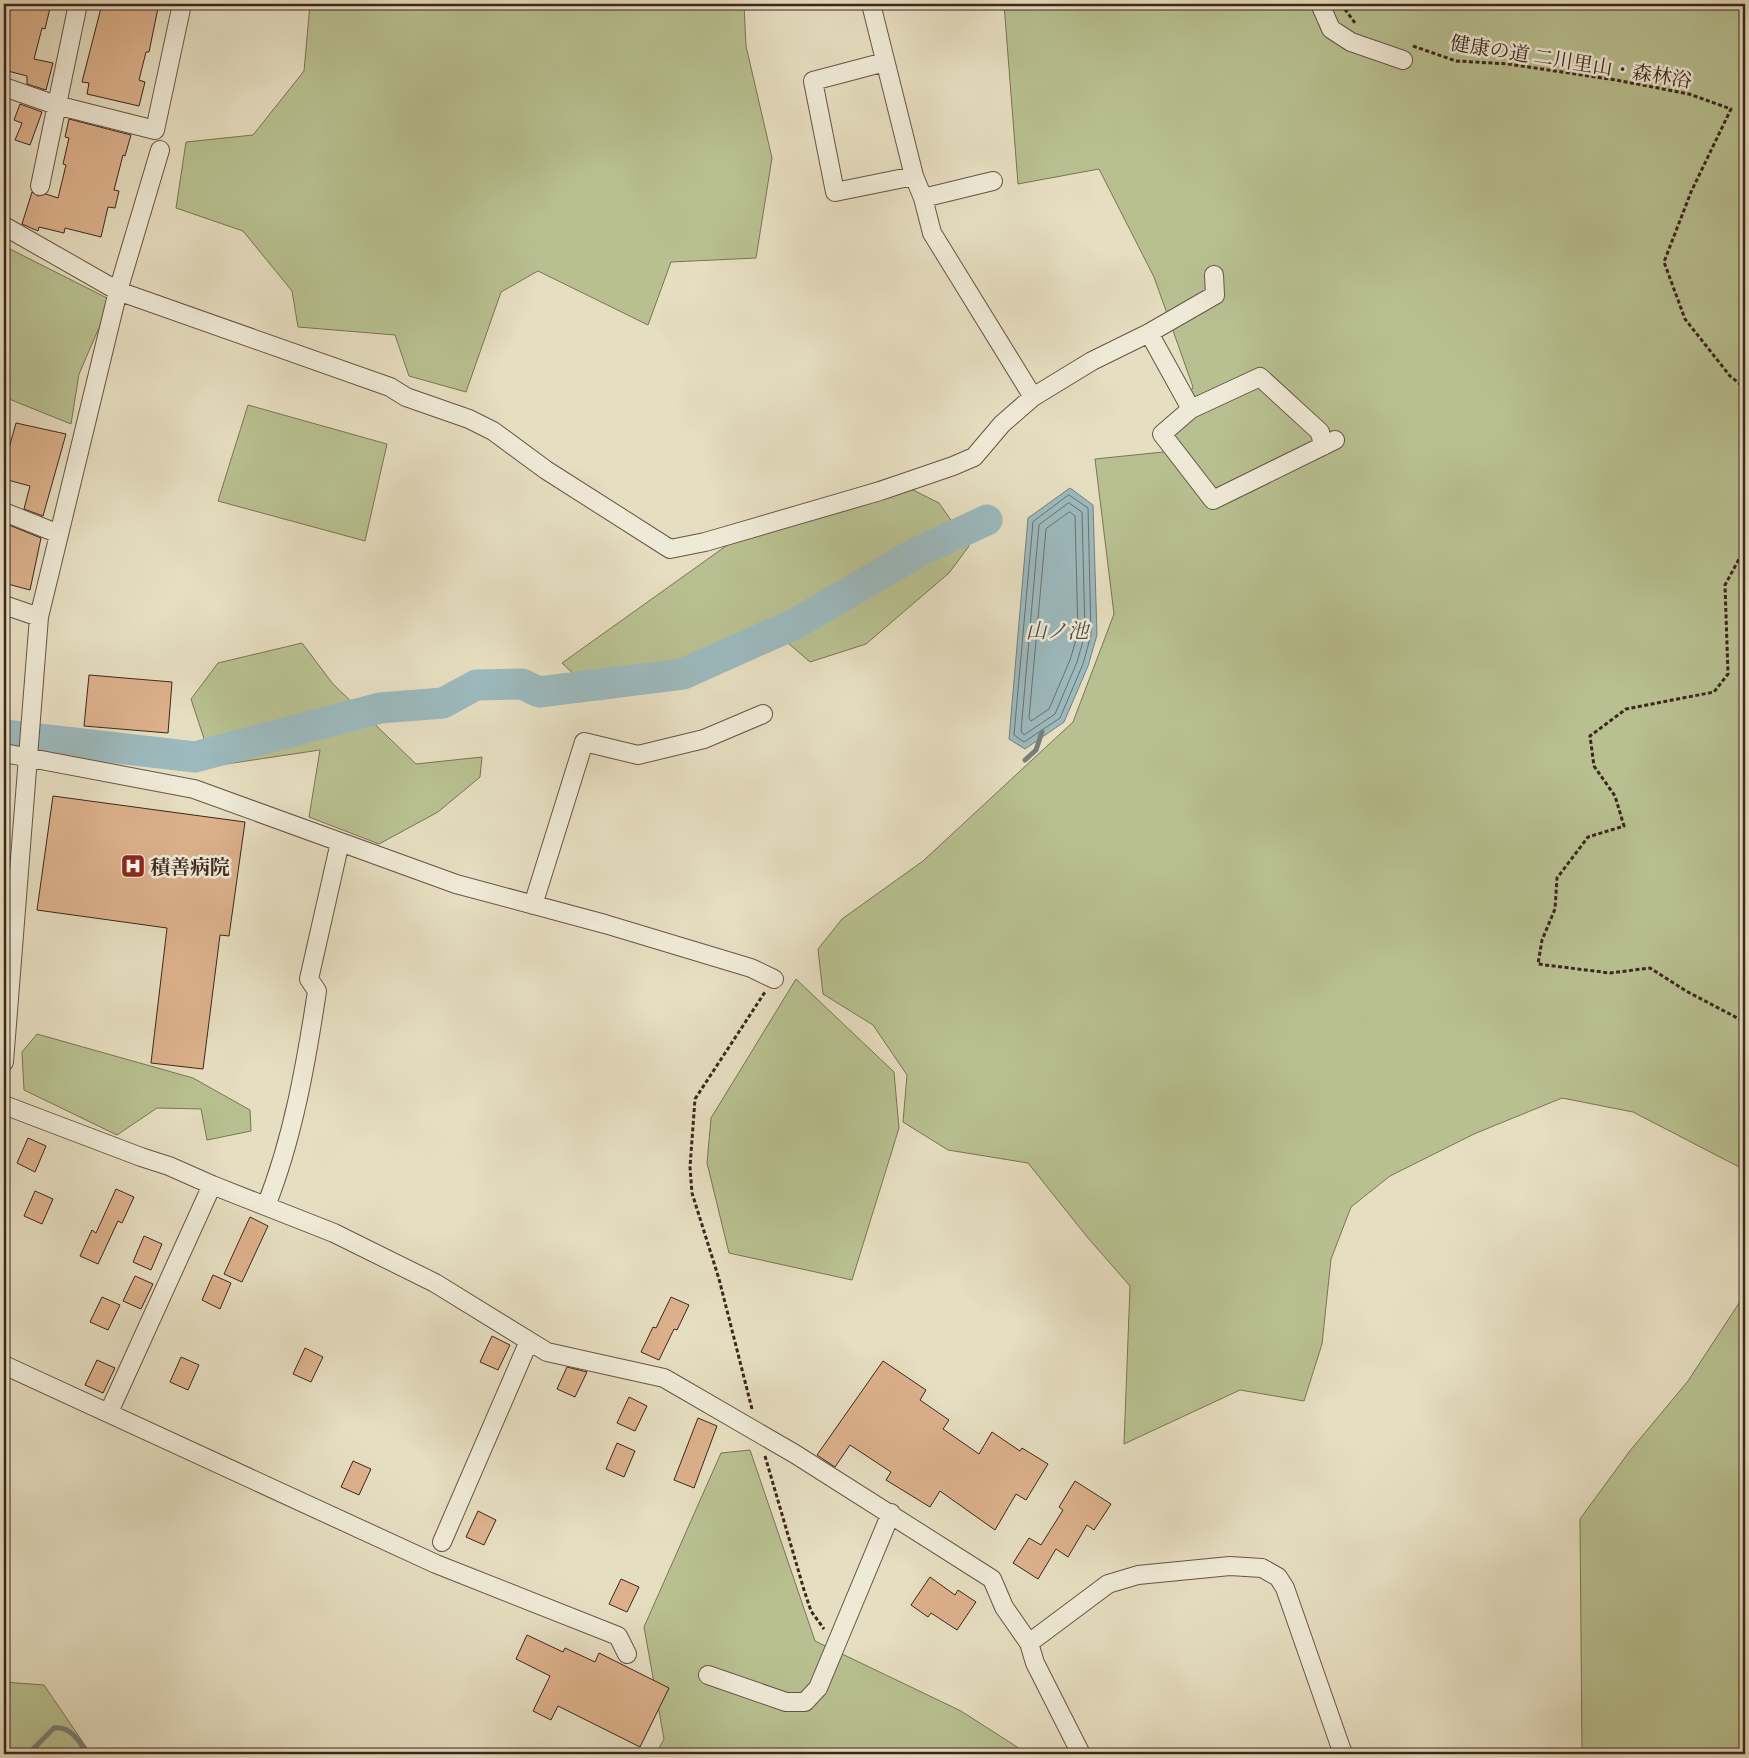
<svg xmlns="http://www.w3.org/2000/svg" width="1749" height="1758" font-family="'Gentium Book Plus','Noto Serif JP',serif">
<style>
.green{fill:#b8c091;stroke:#7a7456}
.water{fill:#9cb9bd;stroke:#767f7d}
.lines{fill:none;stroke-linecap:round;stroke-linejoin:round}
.shore{stroke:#6c706c;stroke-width:1}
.stream{stroke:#767f7d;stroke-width:5}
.river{stroke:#9cb9bd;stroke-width:31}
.building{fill:#dcb18c;stroke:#3c271c}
.street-casing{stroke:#665545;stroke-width:20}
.path{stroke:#3c271c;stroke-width:3;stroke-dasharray:4 2.5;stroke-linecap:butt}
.street{stroke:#efead7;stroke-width:18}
.labels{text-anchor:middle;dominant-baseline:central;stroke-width:5;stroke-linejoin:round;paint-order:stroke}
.street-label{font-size:20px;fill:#3c271c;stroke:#efead7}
.poi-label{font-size:20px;font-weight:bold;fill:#3c271c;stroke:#efead7;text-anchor:start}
.water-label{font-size:21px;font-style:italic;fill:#544c44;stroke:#efead7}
</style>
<rect width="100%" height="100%" fill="#e6dec1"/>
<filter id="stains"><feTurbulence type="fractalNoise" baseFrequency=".004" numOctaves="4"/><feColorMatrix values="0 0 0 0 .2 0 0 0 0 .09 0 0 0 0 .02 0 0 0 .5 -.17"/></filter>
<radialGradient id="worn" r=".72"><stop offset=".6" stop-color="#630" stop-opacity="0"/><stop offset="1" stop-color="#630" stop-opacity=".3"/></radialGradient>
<path class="green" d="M310 4H744L746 46 772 158 756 258 671 262 648 325 538 271 501 292 466 392 409 376 395 335 298 327 292 291 243 231 176 208 186 142 253 135 304 71Z
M1004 4H1745V1170L1633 1112 1562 1098 1474 1134 1390 1176 1351 1207 1331 1259 1322 1344 1304 1401 1240 1390 1124 1444 1130 1286 1088 1238 1028 1163 948 1150 903 1122 907 1075 873 1025 823 994 818 949 842 919 923 861 1073 722 1114 614 1095 459 1163 452 1193 387 1154 277 1099 169 1018 184Z
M4 246 111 300 79 374 71 424 4 397Z
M248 405 387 444 365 541 218 501Z
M889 478 939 503 969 546 949 573 866 644 810 662 772 629 601 700 562 663 726 546 814 502Z
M302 643 333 684 416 764 482 757 480 777 438 812 379 844 309 817 320 750 213 766 191 699 218 663Z
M796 979 894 1072 899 1128 852 1280 729 1253 707 1163 711 1118Z
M37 1034 193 1078 250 1110 251 1131 207 1140 201 1109 157 1108 117 1135 24 1090 22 1052Z
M1745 1294V1754H1582L1580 1519 1629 1452 1688 1381Z
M750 1450 815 1641 961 1711 1028 1754H656L664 1739 644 1627 721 1453Z
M4 1682 44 1685 91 1754H4Z"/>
<path class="water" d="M1070 488 1093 505 1097 635 1088 666 1064 722 1025 749 1009 739 1028 518Z"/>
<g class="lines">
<path class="shore" d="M1069 495 1088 508 1091 635 1083 664 1060 718 1024 742 1014 735 1033 522Z
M1069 503 1082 512 1085 634 1077 662 1055 714 1024 735 1021 731 1039 525Z
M1070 512 1075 516 1078 633 1070 660 1049 709 1031 721 1029 718 1046 529Z"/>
<path class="stream" d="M1025 760 1036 750 1042 732
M28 1754 54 1728C71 1726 80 1742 87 1754"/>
<path class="river" d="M4 735 195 757 380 708 443 703 476 685 522 684 539 692 683 674 795 624 918 552 987 520"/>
</g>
<path class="building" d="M4 4H31L50 8 45 29 42 28 34 59 53 63 46 90 27 84V76L4 70Z
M102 4H153L152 6 158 8 149 52H146L139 80 145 82 139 106 87 94 89 83 82 82Z
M20 104 42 112 30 145 15 140 22 123 14 120Z
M69 119 131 135 125 156 123 155 114 190 119 191 115 208 108 207 101 237 65 228 64 233 39 227 38 231 22 224 32 192 38 196 46 194 58 198 66 165 63 164 69 138 65 137Z
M16 423 66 434 43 516 24 509 30 486 4 479V466Z
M4 523 41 538 30 590 4 583Z
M89 675 172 682 168 733 84 726Z
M53 796 245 822 229 936 220 935 203 1069 151 1063 167 928 37 910Z
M28 1138 46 1146 35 1172 17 1163Z
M116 1189 134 1197 122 1223 118 1221 98 1264 80 1256 92 1230 96 1233Z
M35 1191 53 1199 42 1224 24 1216Z
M250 1217 268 1226 242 1282 224 1274Z
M144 1236 162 1244 151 1270 133 1262Z
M213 1275 231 1283 220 1309 202 1300Z
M135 1276 153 1284 141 1309 123 1301Z
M102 1297 120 1305 108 1330 90 1322Z
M671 1297 689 1305 677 1330 674 1329 659 1360 641 1352 653 1327 656 1328Z
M492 1336 510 1345 498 1370 480 1362Z
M305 1348 323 1357 311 1382 293 1374Z
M181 1357 199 1365 188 1390 170 1382Z
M97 1360 115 1368 103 1393 85 1385Z
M883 1361 926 1390 920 1400 949 1420 943 1429 979 1454 992 1432 1020 1451 1022 1448 1048 1464 1026 1500 1016 1494 995 1530 940 1491 930 1507 886 1480 891 1472 850 1445 835 1467 817 1455Z
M567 1367 587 1372 575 1397 557 1389Z
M629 1397 647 1406 635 1431 617 1423Z
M698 1418 717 1426 694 1488 674 1480Z
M617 1443 635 1451 624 1477 606 1469Z
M353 1461 371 1469 359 1495 341 1487Z
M1075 1481 1111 1504 1094 1530 1087 1525 1068 1557 1056 1549 1038 1579 1013 1563 1029 1538 1041 1545 1063 1510 1059 1507Z
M478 1511 496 1520 484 1545 466 1537Z
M930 1577 955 1595 958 1590 976 1602 957 1630 931 1613 928 1617 911 1605Z
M621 1579 639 1587 627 1612 609 1604Z
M527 1635 563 1652 565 1648 595 1662 599 1653 669 1688 640 1747 558 1706 551 1720 533 1711 550 1676 516 1659Z"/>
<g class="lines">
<defs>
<path id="street" d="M871 4 914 176 923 198 932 233 1033 397
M1320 4 1331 29 1351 42 1403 60
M885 62 813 81 835 192 914 176
M4 87 56 105 155 130 182 4
M40 186 78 4
M923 198 993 181
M4 226 118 291 390 387 406 397 469 419 493 431 546 470 670 549 705 542 880 491 953 466 974 457 1002 424 1033 397 1092 361 1149 333 1215 295 1214 275
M1149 333 1191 409 1260 377 1320 432 1323 446
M1191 409 1162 434 1213 500 1335 440
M4 512 59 534
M4 605 39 617
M4 753 194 789 456 884 605 924 751 968 774 979
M533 905 584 742 638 755 704 739 763 714
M4 1062 39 617 118 291 160 150
M4 1105 141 1157 169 1166 212 1185 334 1233 435 1283 547 1352 664 1378 795 1454 992 1579 1004 1607 1029 1643 1035 1663 1081 1754
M266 1206C293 1138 306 1064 317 991L309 979 340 842
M4 1365 436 1564 618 1636 627 1654
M109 1412 212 1185
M442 1542 529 1341
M1029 1643 1108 1584 1138 1575 1230 1566 1262 1568 1278 1577 1285 1588 1343 1754
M708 1675 786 1702H805L818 1688 891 1513"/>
</defs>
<use href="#street" class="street-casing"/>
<path class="path" d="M1341 4 1355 23
M1413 46 1456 61 1508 64 1616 80 1689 94 1731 109 1691 192 1664 262 1685 319 1730 376 1745 388
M1745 548 1725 585 1728 674 1714 692 1626 709 1590 736 1594 766 1615 796 1624 826 1588 837 1557 878 1555 909 1542 940 1538 964 1610 973 1650 968 1686 991 1745 1022
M752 1409 719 1279 692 1193 690 1167 695 1099 765 992
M765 1456 804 1590 811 1611 824 1629"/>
<use href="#street" class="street"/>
</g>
<defs>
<symbol id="hospital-square" viewBox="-11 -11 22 22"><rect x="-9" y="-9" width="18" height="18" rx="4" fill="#8f2418" stroke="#efead7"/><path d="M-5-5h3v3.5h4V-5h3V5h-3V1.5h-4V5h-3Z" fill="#fff"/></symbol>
</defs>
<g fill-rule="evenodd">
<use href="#hospital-square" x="119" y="852" width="28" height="28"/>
</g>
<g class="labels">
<g class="street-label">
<text transform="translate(1571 61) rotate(9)">健康の道 二川里山・森林浴</text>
</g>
<g class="poi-label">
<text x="150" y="866">積善病院</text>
</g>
<g class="water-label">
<text x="1057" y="630">山ノ池</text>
</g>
</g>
<rect width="1749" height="1758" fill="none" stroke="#e6dec1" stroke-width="20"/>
<rect x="5" y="5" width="1739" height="1748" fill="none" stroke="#3c271c" stroke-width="2.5"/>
<rect x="10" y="10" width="1729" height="1738" fill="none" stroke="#3c271c"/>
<rect width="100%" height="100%" filter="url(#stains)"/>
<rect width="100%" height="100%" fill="url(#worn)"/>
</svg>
